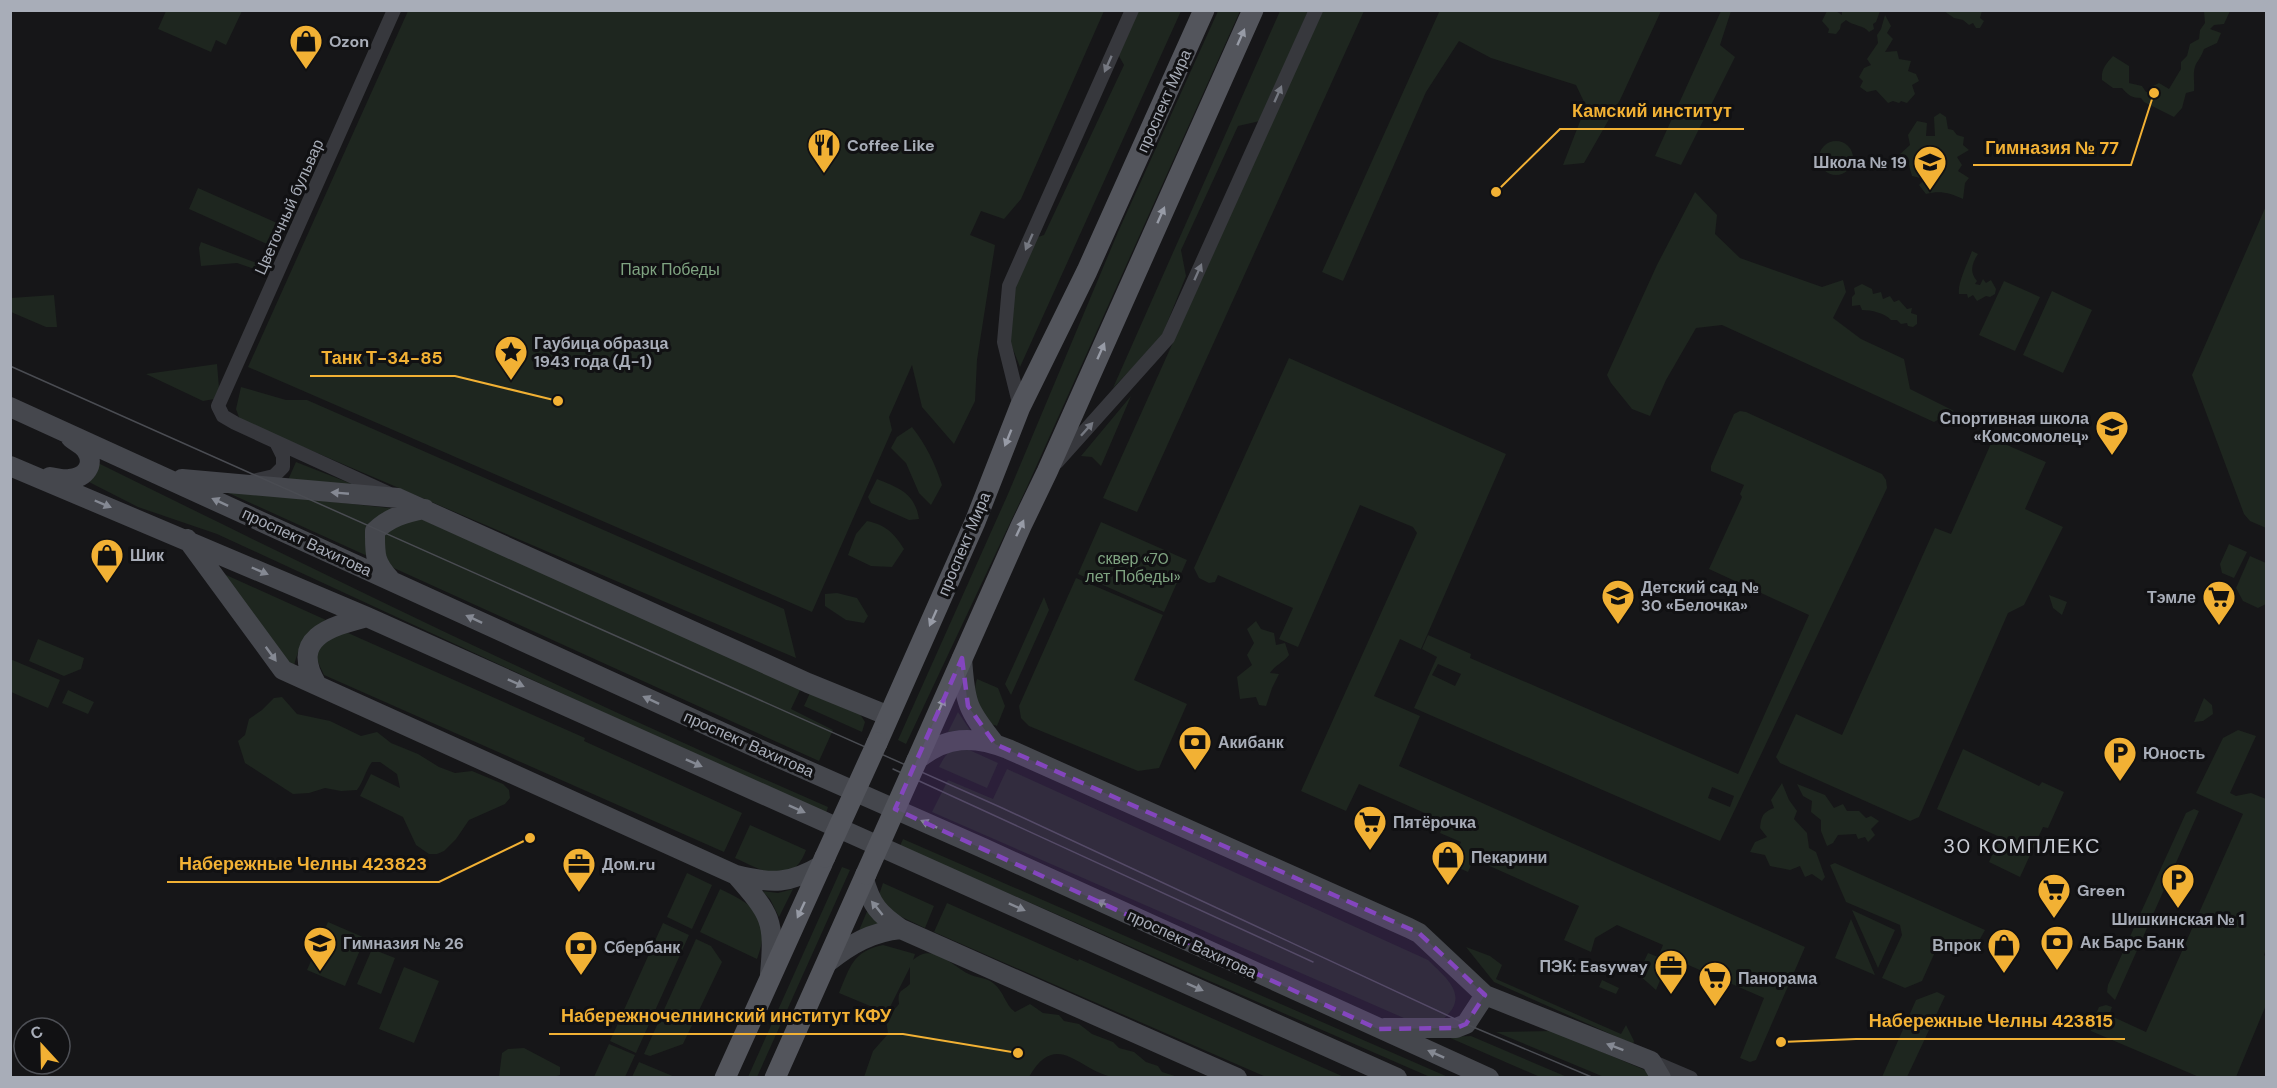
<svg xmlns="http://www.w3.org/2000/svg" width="2277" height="1088" font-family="'DM Sans',sans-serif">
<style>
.green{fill:#1e261f;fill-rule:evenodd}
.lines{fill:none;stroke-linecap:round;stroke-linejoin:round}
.street{stroke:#37383d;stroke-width:14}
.secondary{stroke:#45474d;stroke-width:20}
.primary{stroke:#53555c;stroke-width:21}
.tram{stroke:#4a4c52;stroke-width:1.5}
.primary-bridge{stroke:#53555c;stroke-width:21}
.oneway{fill:#979ba6}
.oneway2{fill:#757881}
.oneway3{fill:#858993}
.marked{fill:#8446be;fill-opacity:0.2;stroke:#8446be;stroke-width:4.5;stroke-dasharray:12 8;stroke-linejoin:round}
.labels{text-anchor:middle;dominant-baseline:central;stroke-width:6;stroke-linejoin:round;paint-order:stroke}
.poi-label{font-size:16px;font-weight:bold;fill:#a8adb8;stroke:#111113;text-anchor:start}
.street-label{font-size:16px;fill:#a8adb8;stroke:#111113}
.park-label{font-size:16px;fill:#7fa381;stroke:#111113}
.quarter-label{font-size:20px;letter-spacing:1.5px;fill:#c9ccd4;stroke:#111113}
.leader{fill:none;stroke:#f2b134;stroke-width:2}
.callout-dot{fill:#f2b134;stroke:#111113;stroke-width:2}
.callout-label{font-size:18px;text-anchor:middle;font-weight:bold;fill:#f2b134;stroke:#111113;stroke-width:6;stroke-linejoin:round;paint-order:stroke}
</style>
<rect width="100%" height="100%" fill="#161618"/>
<path class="green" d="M1440 10 1661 11 1620 100 1584 163 1563 165 1586 106 1576 85 1491 58 1459 41 1426 92 1343 281 1322 272Z
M166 11V10L242 11 226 45 216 40 211 52 158 29Z
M408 11H1104L1021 199 1004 219 981 211 970 235 995 245 977 360 975 401 954 444 922 407 912 365 889 417 892 430 812 612 248 367Z
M1132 11H1181L1020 367 1009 339V286L1029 240 1044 235 1124 65 1115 49Z
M1218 11H1240L1027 487 906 744 898 740 1008 494 1118 232Z
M1280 11H1308L1260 121 1238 126 1181 250 1186 276 1161 338 1113 388Z
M1322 11H1364L1137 512 1103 498Z
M1721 11H1731L1720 45 1735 57 1681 165 1655 156Z
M1827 11H1836L1842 15V11H1880L1876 22 1873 24 1874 29 1869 32C1864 25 1853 26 1846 20L1841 24 1840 29 1836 34 1828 33 1829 29 1822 21Z
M1944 11H1982L1980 18 1984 21 1980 28H1976L1973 23 1969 25 1963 20 1954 18Z
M2204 11H2230L2224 24 2214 25 2210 29 2221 33 2217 43 2204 49C2202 55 2199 59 2196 64 2192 73 2195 82 2194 91L2186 93 2182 108 2174 117 2144 102 2141 98C2132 98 2128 95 2122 88H2113L2102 80C2101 69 2106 64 2113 56L2129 66V83L2142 86 2146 92 2153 91V86L2159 83 2169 89 2181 69V62L2187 56 2190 44 2199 39 2200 30 2205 23Z
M1885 15 1891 26 1887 33 1893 39 1885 52 1897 51 1899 59 1911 61 1908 71 1916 74 1919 81 1912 85 1915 94 1907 103 1901 101 1899 103 1893 101 1888 103 1876 90 1867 92 1860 87 1863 81 1859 77 1864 68 1871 65 1867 59 1878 43 1877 35 1881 29Z
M1940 113 1946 117 1948 129 1953 130 1957 135 1964 137 1963 145 1969 150 1957 157 1962 165 1958 171 1969 178 1965 183 1963 199C1950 193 1940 190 1926 194L1919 185 1925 179 1912 176 1907 158 1899 155 1910 145 1908 135 1917 121 1927 123 1926 136H1935L1934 117Z
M1819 158a17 17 0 1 1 34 0a17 17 0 1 1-34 0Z
M198 188 277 223 267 244 189 209Z
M1695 192 1717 215 1715 234 1740 258 1822 287 1843 280 1846 292 1833 318 1861 339 1904 359 1910 389 1954 411 1934 422 1722 325 1696 328 1666 380 1650 416 1632 409 1611 383 1607 375 1657 265Z
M2266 206V528L2250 521 2244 514 2192 375Z
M201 242 262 265 260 271 237 263 201 266 199 248Z
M1972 251 1978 254C1972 263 1969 272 1977 281L1975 284 1980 285 1983 279 1986 283 1991 280 1996 289 1995 294 1990 297 1986 296 1977 301 1973 295 1968 298 1967 294H1959C1957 284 1968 262 1972 251Z
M2004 281 2040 297 2015 351 1979 335Z
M1862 284 1872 289 1873 294 1881 292 1883 299 1890 296 1894 302 1899 300 1907 309 1912 308 1911 313 1917 315V324L1913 327 1908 326 1907 323 1901 324 1897 320H1891C1885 313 1871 310 1862 310L1860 305 1852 306V297L1855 294 1854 288Z
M2052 291 2092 310 2063 373 2023 355Z
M54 295 57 327H46L11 312V298Z
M1289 358 1506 454 1421 649 1400 639 1374 696 1420 716 1399 766 1805 947 1756 1060 1750 1062 1740 1058 1764 998 1670 957 1656 990 1638 974 1648 953 1658 957 1663 945 1617 925 1595 938 1591 952 1564 940 1579 906 1474 859 1468 872 1452 865 1461 842 1440 833 1445 822 1359 784 1346 811 1301 791 1417 533 1413 527 1360 505 1298 647 1279 639 1293 608 1218 575 1215 582 1209 583 1199 578 1194 568Z
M217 364 219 388 214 399 203 401 146 374Z
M241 387 286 400H307L784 609 796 658 240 420 236 409Z
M1131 396 1101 466 1092 457 1081 456Z
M1740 411 1746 412 1882 474 1886 480 1887 488 1720 841 1414 708 1437 657 1422 649 1428 635 1471 654 1470 658 1738 774 1809 615 1709 569 1742 497 1740 494 1744 485 1711 471V466L1734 414ZM1438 664 1461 674 1455 686 1432 675ZM1712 787 1734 796 1730 807 1708 798Z
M912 427C926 445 935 463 942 485L931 505 919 493 906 463 891 448 897 437Z
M1993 439 2046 462 2025 509 2063 527 2024 605 2008 613 1919 817 1910 821 1780 763 1776 757 1796 714 1842 735 1935 528 1951 534Z
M296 462 357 486 288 480Z
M98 463C339 582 581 700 828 807L826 813 745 778 217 534 138 507 89 482C95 477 99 471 98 463Z
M877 479C899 488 915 493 919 519L909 520 871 503 868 497Z
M222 490 399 509 801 688 791 709 833 730 819 761Z
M867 521C886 525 894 533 904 549L892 567 871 566 848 555 856 534Z
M1101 522 1187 560 1164 612 1078 574Z
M2229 544 2247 552 2234 578 2222 573 2220 564Z
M2250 556 2266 563V604L2258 608 2243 601 2236 588Z
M224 574 326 620C307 631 299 645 294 666L290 664Z
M1076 578 1163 615 1134 680 1187 704 1159 768 1138 771 1029 726 1021 718 1019 706Z
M837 593 857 598 868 616 864 623 846 620 825 606V594Z
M2049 595 2067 602 2062 615 2053 608Z
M1044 597 1049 610 1011 695 1005 684Z
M1256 621 1261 629 1274 633 1276 645 1285 643 1289 655C1283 663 1276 664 1270 673L1279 674 1272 688 1266 706 1259 705 1256 697 1240 699 1237 677 1252 665 1247 655 1254 643 1247 629Z
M348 633 585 738 584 741 742 813 724 852 324 675 316 658 318 645 330 635Z
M38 639 84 658 81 669 64 676 29 661Z
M10 659 60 680 48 708 11 692Z
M977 679 998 688 1005 706 997 726C992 724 987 723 983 719 975 709 973 690 977 679Z
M68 690 94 702 88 714 62 703Z
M810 693 860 714 865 722 862 732 804 706Z
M282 697 297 714 330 721 361 736 377 732 391 743 418 754 439 767 455 773 472 771 503 784 509 790 510 798 505 804 469 820 456 839 444 851 437 854H429L416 845 403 817 360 796 371 774 400 788 397 774 380 762H372C365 771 364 781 357 790L341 791 325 788 309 793 293 794 245 763 238 741 245 735 249 719 262 710 274 698Z
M2204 698 2212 705 2213 714 2203 721 2194 722Z
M958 712 972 733 947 734Z
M2238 730 2256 736 2230 793 2236 796 2251 793 2266 799V949L2264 955 2266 957V1005L2236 1077H2199L2091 1031 2090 1027 2099 1007 2106 1005 2112 1007 2109 1015 2146 1032 2243 814 2196 793 2223 738Z
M967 749 998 763 987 788 939 767C948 750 949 750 967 749Z
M1963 749 2039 786 2042 782 2064 792 2048 828 2043 827 2020 877 1989 862 2000 837 1937 809Z
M1007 769 1428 960C1447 979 1471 996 1442 1020L1413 1022 932 812 948 780 993 799Z
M1782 783 1789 800 1797 811 1794 819 1807 833 1809 848 1816 852 1825 877 1822 881 1812 874 1805 877 1800 866 1790 870 1770 866 1765 855 1750 852 1755 842 1767 837 1760 828C1761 816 1763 812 1774 808L1771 800Z
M1797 784 1825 795 1834 808 1843 804 1847 811H1859L1866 818 1871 816 1879 821 1871 829 1875 835 1868 842 1865 837 1858 839 1856 834 1838 835 1833 843 1827 846 1821 831V820L1811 812 1812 801 1803 796Z
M2194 809 2199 811 2115 1000 2107 992 2108 985 2186 813Z
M750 825 806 850C792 889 761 870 735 858Z
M903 839 1448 1077H1430L900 846Z
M1835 863 1985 930 1980 939 1959 949 1940 941 1922 981 1905 988 1882 978 1902 935 1900 925 1846 902 1830 865Z
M842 867 850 870 757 1077H748Z
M687 873 712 885 692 929 667 917Z
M883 883 934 906 925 928 889 911 879 895Z
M720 889C755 906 773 916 757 959L700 932Z
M793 889 779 917 770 899 762 891 778 893Z
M947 903 1078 961 1079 959 1344 1077H1266L934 932Z
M868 909 880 926 858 933Z
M1852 910 1895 930 1878 968Z
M1851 919 1875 975 1835 958Z
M328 922 365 938 345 986 307 970Z
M663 923 689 935 636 1053 610 1041Z
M696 939 711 946 722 962 683 1044 650 1056 644 1054Z
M883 945 915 954 913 960C934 941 952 967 971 975 978 978 987 978 993 983 1004 991 1005 1005 1015 1012L1030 1004 1043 1013 1059 1015 1064 1021 1079 1024 1092 1034 1113 1042 1119 1048 1134 1052 1146 1062 1158 1066 1162 1072 1178 1077C1158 1077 1132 1081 1113 1077 1080 1072 1057 1028 1029 1077H864L873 1051 888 1034 886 1019 899 1004C897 989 902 992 910 984V967L887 1013 839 993C850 967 853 951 883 945Z
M1466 947 1490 956 1502 965 1496 979 1621 1034 1626 1025 1634 1041 1633 1044 1494 982Z
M372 949 395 958 381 994 357 984Z
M1559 962 1577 969 1574 976 1556 968Z
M404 967 439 981 414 1043 379 1029Z
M1602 980 1619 988 1616 994 1599 987Z
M1937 992 1945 996 1907 1077H1882L1916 1000Z
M1553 1031 1647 1071 1652 1077H1604L1496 1032Z
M1471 1036 1567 1077H1540L1448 1037Z
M609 1044 635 1055 625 1077H594Z
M524 1048 560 1067V1075L550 1078 499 1077 502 1053 508 1049Z
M639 1062 675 1077H632Z"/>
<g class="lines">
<path class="street" d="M1020 407 1004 342 1009 286 1132 10
M1057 462 1168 338 1316 10
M253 481 274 476 283 467V456L276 442
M388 493 235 423 223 416 218 406 394 10
M1651 1061 1691 1078"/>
<path class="secondary" d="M10 407 761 750 983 848 1489 1078
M10 466 367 617 1397 1078
M50 477C56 478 63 480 69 479 85 478 96 465 86 450 83 445 76 442 71 438
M182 479 398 498 808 683 889 716
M187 539 283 670 736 875C772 884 790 884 822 865
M390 579C374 562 375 554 375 531 390 517 404 513 425 509
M962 658C965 704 967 709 995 744
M317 685C289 638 329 627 367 617
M917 760C946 736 973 735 1008 749L1409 928 1419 933 1485 995 1651 1061 1661 1078
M736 875C771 915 775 920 770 974
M864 879C871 905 879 914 901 929L1237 1078
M828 962C851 944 871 932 901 929
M1384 1028H1456L1466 1024 1485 995"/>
<path class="primary" d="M877 743 975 522 1020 407 1087 271 1204 10
M917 760 1021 526 1047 472 1253 10
M725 1078 825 857
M775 1078 866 874"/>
<path class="tram" d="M10 366 1000 807 1466 1024 1594 1078
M893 769 1313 962"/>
<path class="primary-bridge" d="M825 857 877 743
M866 874 917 760"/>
</g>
<defs><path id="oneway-solid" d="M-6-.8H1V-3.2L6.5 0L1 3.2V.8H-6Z" transform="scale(1.5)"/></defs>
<g class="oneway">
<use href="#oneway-solid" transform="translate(1241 37) rotate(-66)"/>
<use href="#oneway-solid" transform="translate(1161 215) rotate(-66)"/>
<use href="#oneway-solid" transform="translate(1101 351) rotate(-66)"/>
<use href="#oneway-solid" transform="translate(1008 438) rotate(112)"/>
<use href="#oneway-solid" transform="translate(1020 528) rotate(-65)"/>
<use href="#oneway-solid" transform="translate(933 618) rotate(114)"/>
<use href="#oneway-solid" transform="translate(941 706) rotate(-66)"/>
<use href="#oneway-solid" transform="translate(801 910) rotate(115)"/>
</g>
<g class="oneway2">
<use href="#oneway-solid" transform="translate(1108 64) rotate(114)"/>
<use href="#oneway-solid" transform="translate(1278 94) rotate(-66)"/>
<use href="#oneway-solid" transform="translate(1029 242) rotate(114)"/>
<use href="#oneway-solid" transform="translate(1198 272) rotate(-66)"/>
<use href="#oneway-solid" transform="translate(1087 429) rotate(-48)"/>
</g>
<g class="oneway3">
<use href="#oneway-solid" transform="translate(340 493) rotate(-175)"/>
<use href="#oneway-solid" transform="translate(220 502) rotate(-155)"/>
<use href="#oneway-solid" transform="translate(103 504) rotate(23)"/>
<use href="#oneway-solid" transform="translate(260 571) rotate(23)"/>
<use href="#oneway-solid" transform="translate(474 619) rotate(-155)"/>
<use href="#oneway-solid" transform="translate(271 654) rotate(54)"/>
<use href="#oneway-solid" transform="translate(516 683) rotate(24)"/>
<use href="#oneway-solid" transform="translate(651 700) rotate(-155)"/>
<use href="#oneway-solid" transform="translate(694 763) rotate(24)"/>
<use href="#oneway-solid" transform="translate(797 809) rotate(24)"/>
<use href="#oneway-solid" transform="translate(929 824) rotate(-156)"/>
<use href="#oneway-solid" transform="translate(1105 904) rotate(-155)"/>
<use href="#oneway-solid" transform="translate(1017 907) rotate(24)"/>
<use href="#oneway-solid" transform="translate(877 908) rotate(-129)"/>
<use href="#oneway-solid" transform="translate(1195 987) rotate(24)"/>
<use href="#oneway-solid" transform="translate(1615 1047) rotate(-159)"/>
<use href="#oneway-solid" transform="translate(1436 1054) rotate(-156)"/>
</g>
<path class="marked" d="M962 658 968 706 995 744 1419 933 1485 995 1466 1024 1456 1028 1378 1029 895 809Z"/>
<defs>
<symbol id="shop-pin" viewBox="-11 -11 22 30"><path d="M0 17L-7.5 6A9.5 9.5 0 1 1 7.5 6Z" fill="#f2b134" stroke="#111113"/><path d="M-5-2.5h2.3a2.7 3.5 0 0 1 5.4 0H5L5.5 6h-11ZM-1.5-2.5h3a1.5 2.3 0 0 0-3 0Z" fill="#111"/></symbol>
<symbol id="restaurant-pin" viewBox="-11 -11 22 30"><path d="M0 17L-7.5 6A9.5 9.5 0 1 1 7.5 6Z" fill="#f2b134" stroke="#111113"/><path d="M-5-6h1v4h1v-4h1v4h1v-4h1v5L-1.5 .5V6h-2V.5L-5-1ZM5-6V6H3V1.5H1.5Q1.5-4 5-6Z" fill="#111"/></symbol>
<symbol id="school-pin" viewBox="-11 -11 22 30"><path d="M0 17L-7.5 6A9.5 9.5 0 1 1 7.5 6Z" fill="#f2b134" stroke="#111113"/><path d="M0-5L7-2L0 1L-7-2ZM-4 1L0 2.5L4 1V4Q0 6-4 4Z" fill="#111"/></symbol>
<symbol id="sight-pin" viewBox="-11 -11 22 30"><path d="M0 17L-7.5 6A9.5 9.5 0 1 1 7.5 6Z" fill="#f2b134" stroke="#111113"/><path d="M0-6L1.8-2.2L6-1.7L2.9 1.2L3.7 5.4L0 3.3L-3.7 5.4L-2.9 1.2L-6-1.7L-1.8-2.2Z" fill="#111"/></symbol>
<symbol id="supermarket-pin" viewBox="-11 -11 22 30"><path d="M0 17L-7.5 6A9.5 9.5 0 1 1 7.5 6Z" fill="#f2b134" stroke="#111113"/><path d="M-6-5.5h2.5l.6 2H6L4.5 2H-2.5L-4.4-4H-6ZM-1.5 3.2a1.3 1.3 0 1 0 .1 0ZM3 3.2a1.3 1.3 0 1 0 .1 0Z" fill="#111"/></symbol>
<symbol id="bank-pin" viewBox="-11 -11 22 30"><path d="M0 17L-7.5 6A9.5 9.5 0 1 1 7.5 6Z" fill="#f2b134" stroke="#111113"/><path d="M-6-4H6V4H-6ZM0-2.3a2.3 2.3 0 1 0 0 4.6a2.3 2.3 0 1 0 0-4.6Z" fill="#111"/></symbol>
<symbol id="parking-pin" viewBox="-11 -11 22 30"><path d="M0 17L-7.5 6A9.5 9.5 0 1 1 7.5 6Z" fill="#f2b134" stroke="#111113"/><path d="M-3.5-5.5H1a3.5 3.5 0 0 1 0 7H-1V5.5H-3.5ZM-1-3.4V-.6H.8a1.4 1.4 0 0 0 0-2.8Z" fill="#111"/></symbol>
<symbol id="office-pin" viewBox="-11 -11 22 30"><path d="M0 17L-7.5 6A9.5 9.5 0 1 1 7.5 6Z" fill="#f2b134" stroke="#111113"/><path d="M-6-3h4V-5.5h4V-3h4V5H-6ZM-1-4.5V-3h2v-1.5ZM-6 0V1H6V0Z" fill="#111"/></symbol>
</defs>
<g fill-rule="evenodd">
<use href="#shop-pin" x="287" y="22" width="38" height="52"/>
<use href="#restaurant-pin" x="805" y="126" width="38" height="52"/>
<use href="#school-pin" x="1911" y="143" width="38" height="52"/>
<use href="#sight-pin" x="492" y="333" width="38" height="52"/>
<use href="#school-pin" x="2093" y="408" width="38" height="52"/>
<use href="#shop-pin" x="88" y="536" width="38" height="52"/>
<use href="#school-pin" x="1599" y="577" width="38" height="52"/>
<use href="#supermarket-pin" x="2200" y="578" width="38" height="52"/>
<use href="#bank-pin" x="1176" y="723" width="38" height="52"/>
<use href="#parking-pin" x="2101" y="734" width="38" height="52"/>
<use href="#supermarket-pin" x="1351" y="803" width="38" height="52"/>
<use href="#shop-pin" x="1429" y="838" width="38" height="52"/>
<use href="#office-pin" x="560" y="845" width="38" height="52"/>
<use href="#parking-pin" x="2159" y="861" width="38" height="52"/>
<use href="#supermarket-pin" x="2035" y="871" width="38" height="52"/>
<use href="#bank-pin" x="2038" y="923" width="38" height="52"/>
<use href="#school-pin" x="301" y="924" width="38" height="52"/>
<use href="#shop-pin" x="1985" y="926" width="38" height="52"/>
<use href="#bank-pin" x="562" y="928" width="38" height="52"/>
<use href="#office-pin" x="1652" y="947" width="38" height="52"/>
<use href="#supermarket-pin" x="1696" y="959" width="38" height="52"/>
</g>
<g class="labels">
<g class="poi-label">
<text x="329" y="41">Ozon</text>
<text x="847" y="145">Coffee Like</text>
<text x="1907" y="162" text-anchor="end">Школа № 19</text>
<text x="534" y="343">Гаубица образца<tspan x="534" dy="18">1943 года (Д-1)</tspan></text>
<text x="2089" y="418" text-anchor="end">Спортивная школа<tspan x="2089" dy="18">«Комсомолец»</tspan></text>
<text x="130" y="555">Шик</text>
<text x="1641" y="587">Детский сад №<tspan x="1641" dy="18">30 «Белочка»</tspan></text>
<text x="2196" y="597" text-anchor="end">Тэмле</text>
<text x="1218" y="742">Акибанк</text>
<text x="2143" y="753">Юность</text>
<text x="1393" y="822">Пятёрочка</text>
<text x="1471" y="857">Пекарини</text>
<text x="602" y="864">Дом.ru</text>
<text x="2077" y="890">Green</text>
<text x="2178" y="919" text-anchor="middle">Шишкинская № 1</text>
<text x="2080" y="942">Ак Барс Банк</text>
<text x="343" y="943">Гимназия № 26</text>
<text x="1981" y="945" text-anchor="end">Впрок</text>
<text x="604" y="947">Сбербанк</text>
<text x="1648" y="966" text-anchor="end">ПЭК: Easyway</text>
<text x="1738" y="978">Панорама</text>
</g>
<g class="street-label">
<text transform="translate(1164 101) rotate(-66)">проспект Мира</text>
<text transform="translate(289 207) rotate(-66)">Цветочный бульвар</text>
<text transform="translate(307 542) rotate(25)">проспект Вахитова</text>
<text transform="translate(964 544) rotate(-67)">проспект Мира</text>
<text transform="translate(749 744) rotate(24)">проспект Вахитова</text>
<text transform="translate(1192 944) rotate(25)">проспект Вахитова</text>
</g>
<g class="park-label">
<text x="670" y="269">Парк Победы</text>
<text x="1133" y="558">сквер «70<tspan x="1133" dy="18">лет Победы»</tspan></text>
</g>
<g class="quarter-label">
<text x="2022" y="846">30 КОМПЛЕКС</text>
</g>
</g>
<path class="leader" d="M1496 192L1560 129H1744M2154 93L2131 165H1973M558 401L455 376H310M530 838L439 882H167M1018 1053L903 1034H549M1781 1042L1856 1039H2125"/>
<g class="callout-dot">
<circle cx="1496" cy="192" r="6"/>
<circle cx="2154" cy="93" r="6"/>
<circle cx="558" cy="401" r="6"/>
<circle cx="530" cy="838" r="6"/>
<circle cx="1018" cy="1053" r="6"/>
<circle cx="1781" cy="1042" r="6"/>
</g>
<g class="callout-label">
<text x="1652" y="117">Камский институт</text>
<text x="2052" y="154">Гимназия № 77</text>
<text x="382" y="364">Танк Т-34-85</text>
<text x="303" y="870">Набережные Челны 423823</text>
<text x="726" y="1022">Набережночелнинский институт КФУ</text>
<text x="1991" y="1027">Набережные Челны 423815</text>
</g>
<rect width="2277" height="1088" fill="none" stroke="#a8adb8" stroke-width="24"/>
<g transform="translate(42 1046) rotate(338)"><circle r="28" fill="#111113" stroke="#4d4f55" stroke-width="1.5"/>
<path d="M0-4.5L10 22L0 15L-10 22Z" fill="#f2b134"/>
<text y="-9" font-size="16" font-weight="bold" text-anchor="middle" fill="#a8adb8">С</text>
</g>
</svg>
